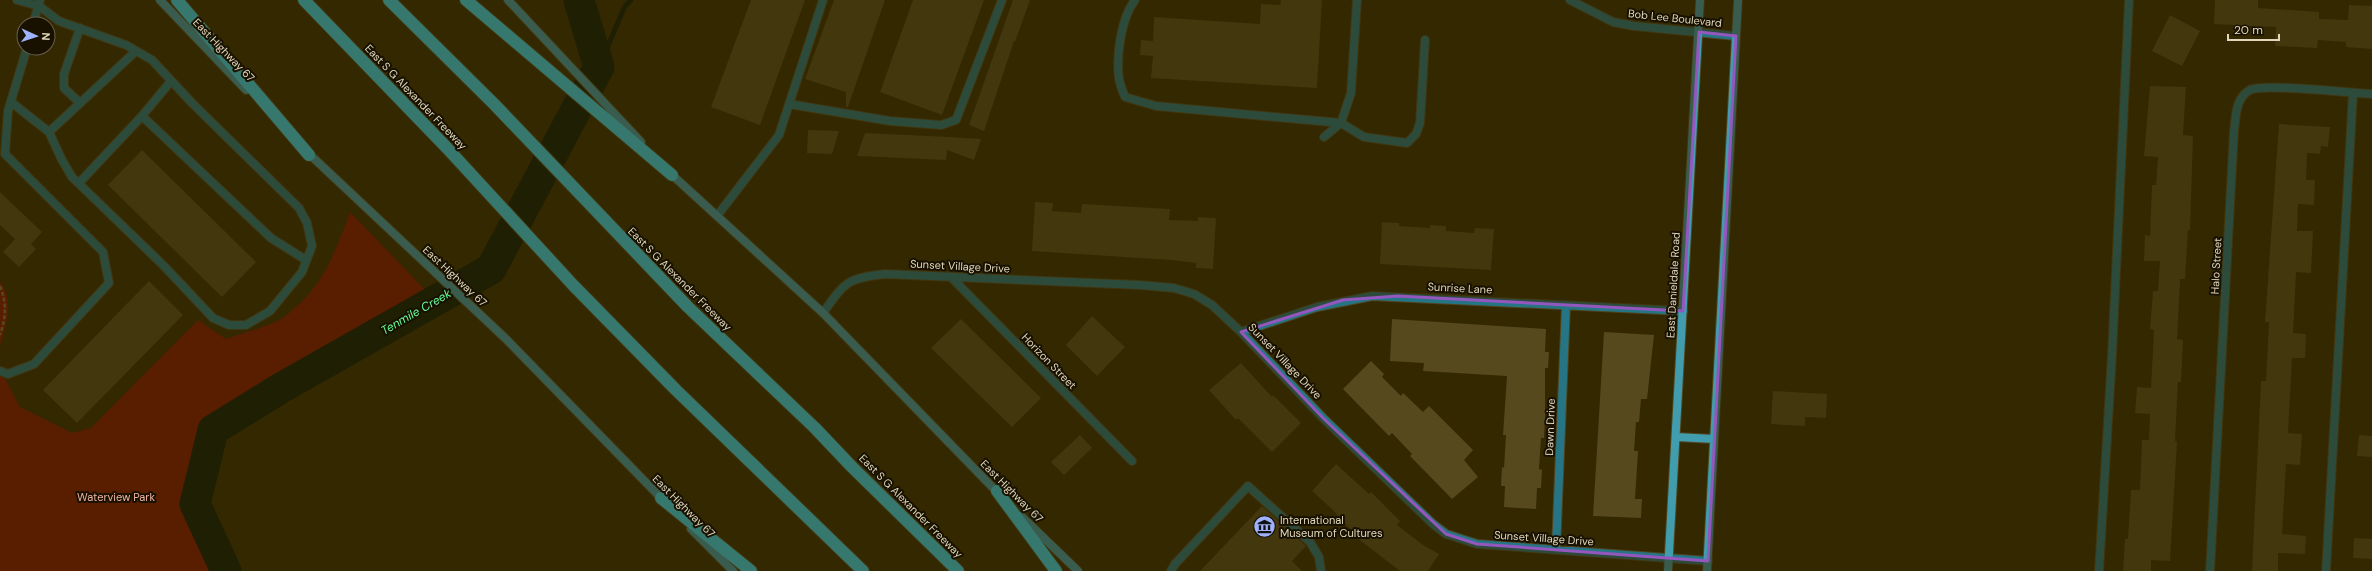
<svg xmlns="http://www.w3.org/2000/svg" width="2372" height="571" font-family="'DM Sans',sans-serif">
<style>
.green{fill:#851000}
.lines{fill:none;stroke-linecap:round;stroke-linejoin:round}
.stream{stroke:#06150a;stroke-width:5}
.river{stroke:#06150a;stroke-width:31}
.building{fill:#56491e}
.lane-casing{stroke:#50441e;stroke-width:10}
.street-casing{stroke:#50441e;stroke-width:10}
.secondary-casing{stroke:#50441e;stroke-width:10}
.highway-casing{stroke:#50441e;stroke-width:14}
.path{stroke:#7c724f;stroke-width:2.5;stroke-dasharray:4 2;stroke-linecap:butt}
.lane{stroke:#257584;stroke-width:8}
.street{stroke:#257584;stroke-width:8}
.secondary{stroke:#419cad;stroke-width:8}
.highway{stroke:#3ad9f4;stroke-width:12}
.marked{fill:none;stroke:#9457be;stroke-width:3;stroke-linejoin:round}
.labels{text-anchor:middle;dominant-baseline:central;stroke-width:4;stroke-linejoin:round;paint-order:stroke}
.street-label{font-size:11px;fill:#e0d7bc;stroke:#181100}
.park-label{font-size:11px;fill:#efb1a4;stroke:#181100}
.poi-label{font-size:11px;fill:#e0d7bc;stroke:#181100;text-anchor:start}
.water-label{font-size:12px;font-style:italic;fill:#64fb99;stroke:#181100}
</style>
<rect width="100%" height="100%" fill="#342800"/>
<path class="green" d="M350 212 432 297 209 428 189 504 218 571H0V370L20 407 72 433 91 428 198 320 226 339C240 334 274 325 284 317 323 288 334 255 350 212Z
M0 282C15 300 6 326 0 346Z"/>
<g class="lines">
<path class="stream" d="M599 67 625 6 631 0"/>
<path class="river" d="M226 571 195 504 213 430 281 388 491 269 599 67 579 0"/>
</g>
<path class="building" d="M751 0H805L760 125 711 107Z
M834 0H885L848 107H846V92L805 79Z
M913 0H984L942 115 880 92Z
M1013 0H1030L1015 42 1014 41 984 131 969 125Z
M1281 0H1322L1317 88 1151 78 1153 56 1140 55 1141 40 1153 41 1154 17 1260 24 1261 4 1280 5Z
M2215 0H2258V8L2319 12V19L2348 20 2349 5 2372 6V49L2346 47V42L2318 40 2317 48 2275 46 2276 27 2214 24Z
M2170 15 2200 31 2182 66 2152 51Z
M2150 86 2186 87 2183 135 2193 136 2190 230H2188L2185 279H2180L2177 339 2183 340 2181 382H2178L2175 441 2177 442 2170 561 2151 560V571H2123L2125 539H2128L2131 490H2140L2142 440H2149L2150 414 2135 413 2137 387 2151 388 2154 330 2150 329 2153 291H2158L2160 261H2144L2145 235 2150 236 2152 185H2156L2158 157 2144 156Z
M2279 124 2330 127 2328 147 2321 146 2320 154 2307 153 2306 180H2315L2314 205 2298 204 2297 231H2313L2311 273 2296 272 2293 333 2306 334 2305 358H2292L2288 433 2302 434 2300 465 2286 464 2282 534 2306 536 2305 554 2278 553V571H2252L2261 381H2266L2269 322H2265Z
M808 130 839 131 832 154 807 153Z
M865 133 950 137 981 139 974 160 947 150 946 160 857 156Z
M142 150 256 262 222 297 108 185Z
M0 192 42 232 31 244 36 249 19 267 3 252 15 239 0 225Z
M1035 202 1053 203 1052 211 1081 213 1082 204 1170 209 1169 220 1198 221V217L1216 218 1213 269 1196 268V263L1171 260 1032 251Z
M1382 222 1399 223V226L1430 228V225L1446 226V231L1474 233 1475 228 1494 229 1491 270 1380 264Z
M149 281 183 315 77 423 43 390Z
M1092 316 1125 347 1097 376 1066 345Z
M961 319 1041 398 1012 427 931 348Z
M1392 319 1546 329 1545 352H1549L1548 368H1545V420L1544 438H1541L1539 469 1542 470 1541 488H1537L1536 509 1504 507 1505 486H1501L1502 467 1504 468 1506 435H1503L1507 376 1423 371 1424 363 1390 361Z
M1604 332 1654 335 1647 399H1641L1639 422H1636L1634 451H1638L1635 499H1642L1641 518 1593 516Z
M1371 361 1384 374 1382 377 1401 396 1403 393 1423 412 1429 406 1473 450 1464 460 1478 477 1452 499 1410 456 1412 454 1392 433 1389 436 1343 389Z
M1241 363 1272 397 1273 395 1301 423 1272 452 1238 418 1236 420 1209 390Z
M1773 391 1827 394 1826 418 1805 417V426L1771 424Z
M1080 435 1092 448 1064 475 1051 462Z
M2359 435 2372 436V457L2357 456Z
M1336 464 1369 494 1371 492 1400 521 1397 525 1423 545 1439 554 1428 571H1400L1361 541 1333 510 1312 491Z
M1262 506 1306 546 1292 561 1302 571H1200Z
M2354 538 2372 539V559L2353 558Z"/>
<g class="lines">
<defs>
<path id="lane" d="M1135 0C1121 18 1116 56 1119 79 1120 85 1123 92 1125 97L1156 106 1341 123 1364 137 1407 143 1416 134 1420 123 1425 40
M33 24 40 0
M80 28 64 74V88L80 103
M11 102 49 132 62 160 72 177 164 266 213 318 229 325H246L270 311 302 272 312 246 307 223 299 208 192 103 152 60 126 45 59 21 39 6 17 0
M789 104 890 121 941 125 956 120 1002 0
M142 116 271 238 306 260
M49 132 136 51
M79 183 142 116 171 81
M717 216 779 135 823 0
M0 371 8 374 34 364 109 283 103 252 5 154 8 111 27 48
M1171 571 1175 564 1248 486 1310 542 1319 557 1321 571
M2099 571 2112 355 2129 0
M2326 571 2353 93"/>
<path id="street" d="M1570 0 1613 22 1634 26 1736 36
M1324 137 1341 123 1351 93 1357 0
M951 277 1132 461
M823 313C845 282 847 278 885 274L1140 285 1174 288 1194 294 1212 305 1241 332 1324 419 1433 524 1446 534 1477 544 1708 561
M1241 332 1317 307 1372 296 1683 311
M1556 549 1566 305
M2210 571 2234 131C2236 117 2235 98 2250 90 2263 83 2352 93 2372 94"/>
<path id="secondary" d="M160 0 246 90
M508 0 641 142
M306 151 505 338 664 501
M670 173 823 313 999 494
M1676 437 1714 439
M1021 516 1078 571
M691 529 733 571
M1668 571 1700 0
M1707 571 1738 0"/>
<path id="highway" d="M177 0 309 155
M304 0 447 148 573 285 676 390 863 571
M389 0 495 105 688 307 815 428 852 467 958 571
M466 0 672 175
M997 491 1056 571
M661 498 751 571"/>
</defs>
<use href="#lane" class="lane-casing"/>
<use href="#street" class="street-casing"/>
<use href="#secondary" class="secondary-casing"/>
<use href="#highway" class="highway-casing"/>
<path class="path" d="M0 286C7 304 6 317 0 335"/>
<use href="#lane" class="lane"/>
<use href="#street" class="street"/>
<use href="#secondary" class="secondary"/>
<use href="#highway" class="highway"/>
</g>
<path d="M0 0H2372V571H0ZM1699 32 1736 36 1708 561 1477 544 1446 534 1324 419 1241 332 1343 300 1398 296 1683 311Z" fill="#342800" fill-opacity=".55" fill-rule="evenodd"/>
<path class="marked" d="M1699 32 1736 36 1708 561 1477 544 1446 534 1324 419 1241 332 1343 300 1398 296 1683 311Z"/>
<defs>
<symbol id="museum-disc" viewBox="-11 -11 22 22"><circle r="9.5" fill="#9fb3fd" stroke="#181100"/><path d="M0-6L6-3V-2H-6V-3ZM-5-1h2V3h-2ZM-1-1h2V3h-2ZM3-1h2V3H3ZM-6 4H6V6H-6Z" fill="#111"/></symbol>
</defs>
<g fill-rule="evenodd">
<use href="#museum-disc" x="1252" y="514" width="25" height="25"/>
</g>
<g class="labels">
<g class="street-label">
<text transform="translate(1675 18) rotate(6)">Bob Lee Boulevard</text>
<text transform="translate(224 50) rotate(46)">East Highway 67</text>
<text transform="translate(416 97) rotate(46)">East S G Alexander Freeway</text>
<text transform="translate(960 266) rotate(3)">Sunset Village Drive</text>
<text transform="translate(2216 266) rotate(-87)">Halo Street</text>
<text transform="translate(455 276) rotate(43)">East Highway 67</text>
<text transform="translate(680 279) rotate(45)">East S G Alexander Freeway</text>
<text transform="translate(1673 285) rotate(-87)">East Danieldale Road</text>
<text transform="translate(1460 288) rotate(3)">Sunrise Lane</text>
<text transform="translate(1049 361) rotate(46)">Horizon Street</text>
<text transform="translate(1285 361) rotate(46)">Sunset Village Drive</text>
<text transform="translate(1550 427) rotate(-88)">Dawn Drive</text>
<text transform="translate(1012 491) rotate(45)">East Highway 67</text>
<text transform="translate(684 506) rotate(45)">East Highway 67</text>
<text transform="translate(911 506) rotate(45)">East S G Alexander Freeway</text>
<text transform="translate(1544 538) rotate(4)">Sunset Village Drive</text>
</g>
<g class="park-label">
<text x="116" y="497">Waterview Park</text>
</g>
<g class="poi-label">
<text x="1280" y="520">International<tspan x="1280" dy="13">Museum of Cultures</tspan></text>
</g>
<g class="water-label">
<text transform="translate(416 312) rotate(-30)">Tenmile Creek</text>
</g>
</g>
<g transform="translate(36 36) rotate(93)"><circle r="19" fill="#181100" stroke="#68604b"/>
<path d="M0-3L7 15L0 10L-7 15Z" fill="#9fb3fd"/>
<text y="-6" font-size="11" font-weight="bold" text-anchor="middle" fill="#e0d7bc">N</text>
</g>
<path d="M2228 34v6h51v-6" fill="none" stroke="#e0d7bc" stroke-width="2"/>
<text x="2234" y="34" font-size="12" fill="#e0d7bc" stroke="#181100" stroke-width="3" paint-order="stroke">20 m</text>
</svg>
